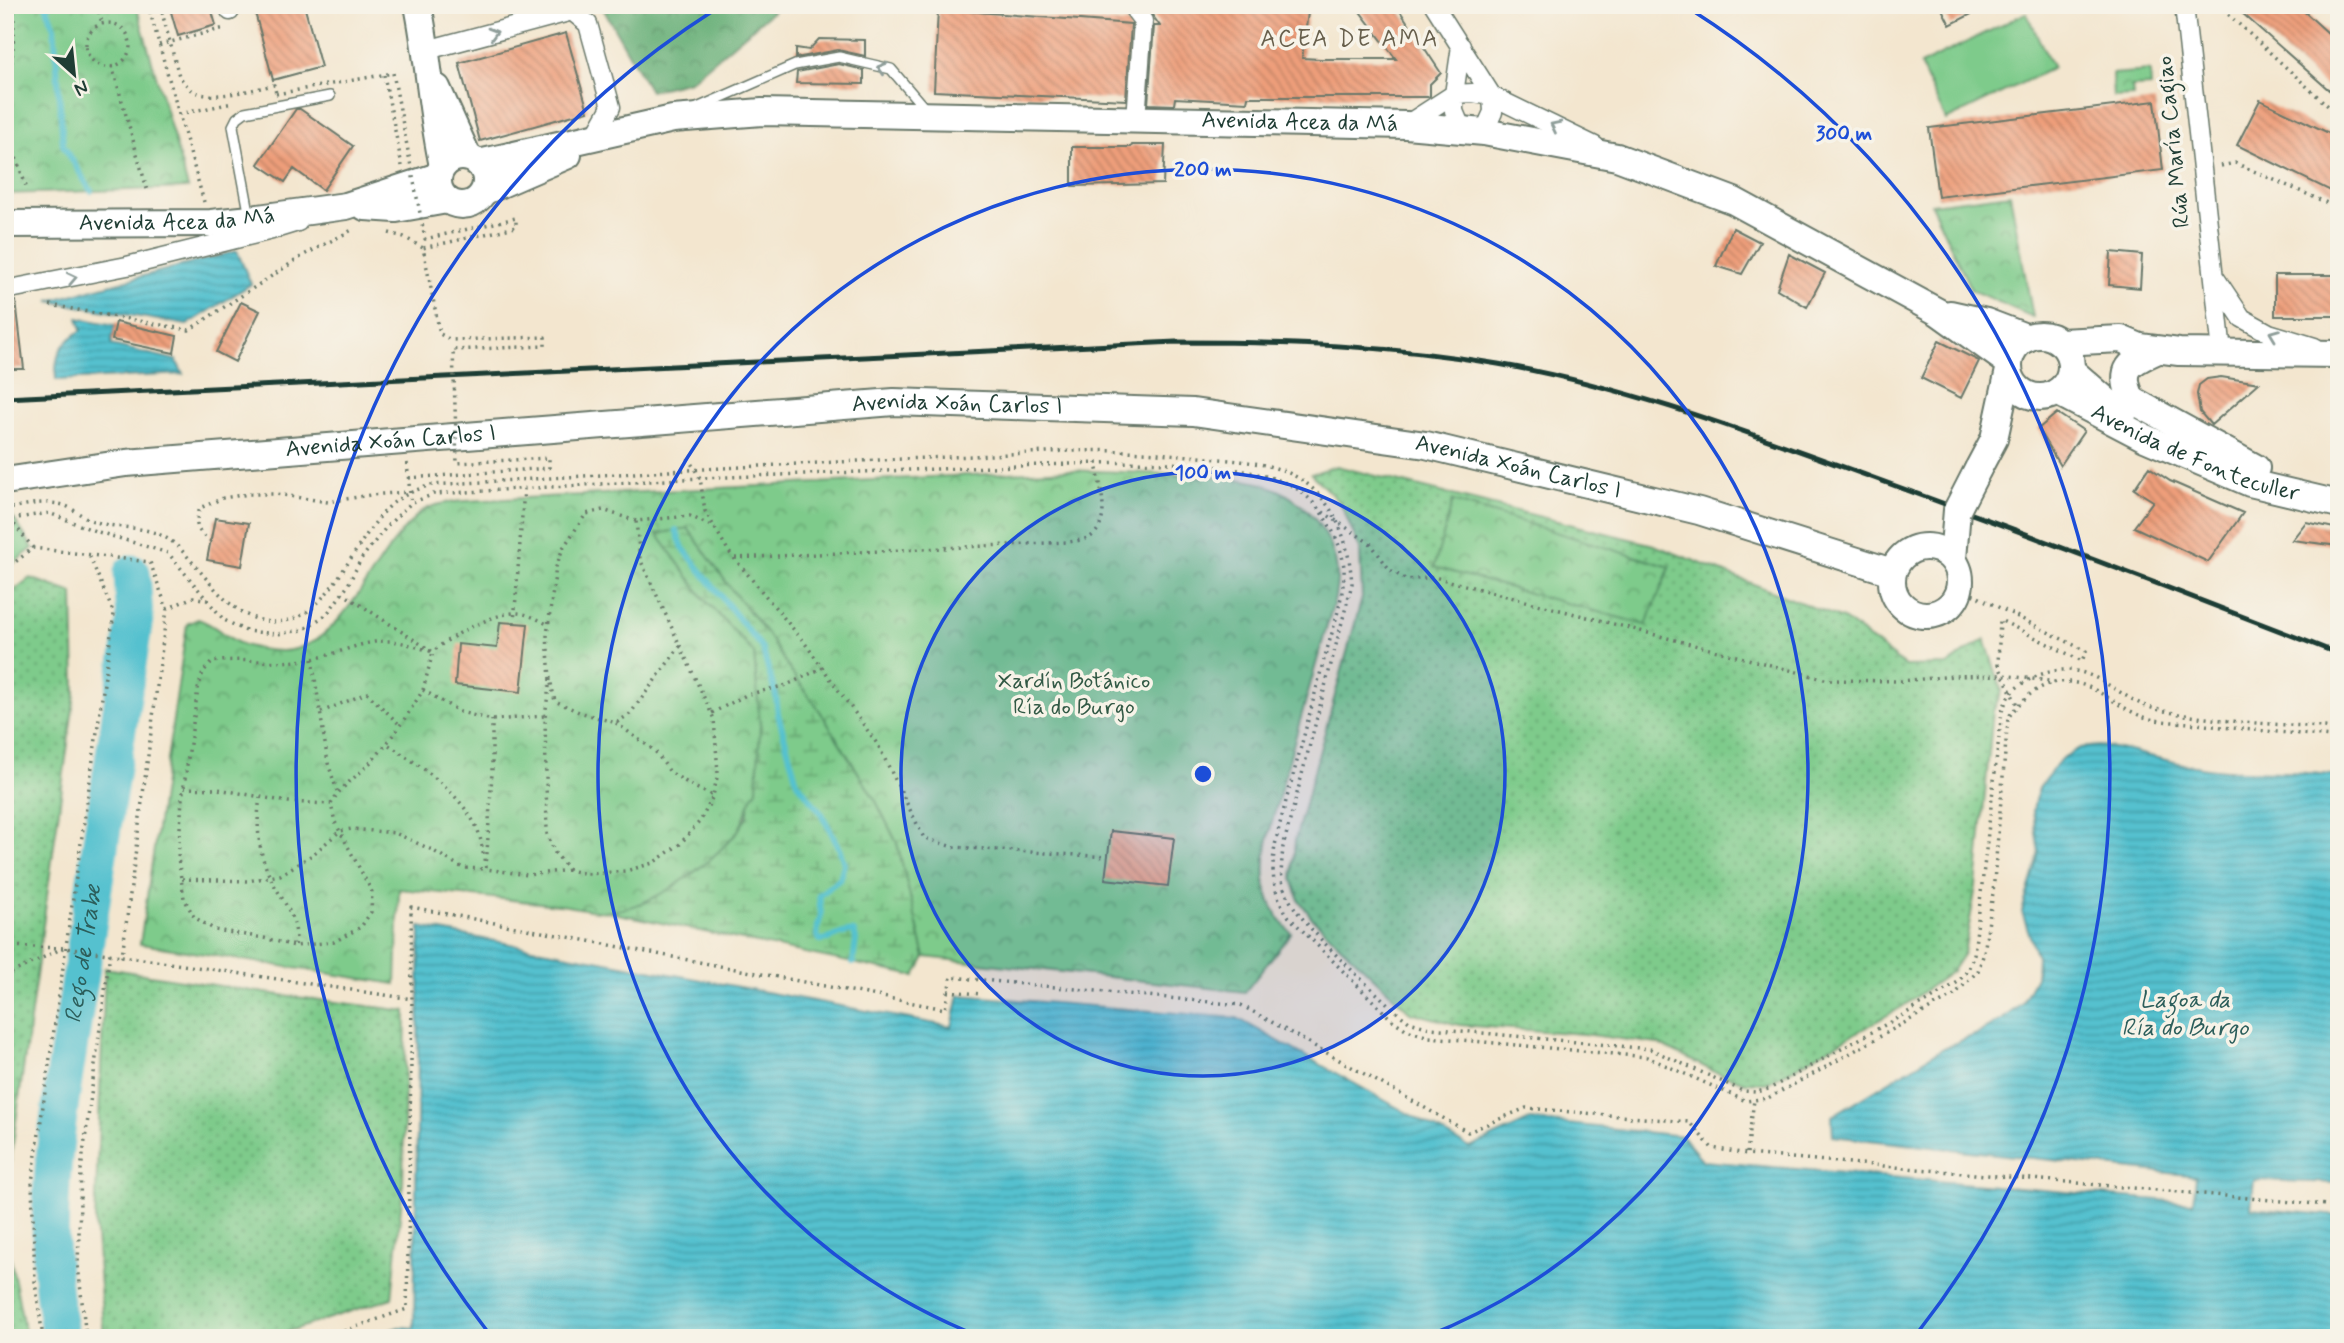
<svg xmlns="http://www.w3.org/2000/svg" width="2344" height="1343" font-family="Mynerve,sans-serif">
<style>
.grass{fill:url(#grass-dots);stroke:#4e8460;stroke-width:2}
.forest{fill:url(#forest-crowns);stroke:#427656;stroke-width:2}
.wetland{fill:url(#wetland-marsh);stroke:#4e8460;stroke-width:2}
.park{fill:url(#park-crowns);stroke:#4e8460;stroke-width:2}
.pitch{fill:#7ecb8b;stroke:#4e8460;stroke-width:2}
.water{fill:url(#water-rules);stroke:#3a7f82;stroke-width:2}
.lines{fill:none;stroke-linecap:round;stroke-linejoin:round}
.stream{stroke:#55c1cf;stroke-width:6}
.river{stroke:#55c1cf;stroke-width:37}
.building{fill:url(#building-back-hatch)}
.lane-casing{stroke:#69786a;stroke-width:12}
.street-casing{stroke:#69786a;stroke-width:21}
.secondary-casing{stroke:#69786a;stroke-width:30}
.path{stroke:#69786a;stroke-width:3.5;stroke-dasharray:2 5;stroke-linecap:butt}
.lane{stroke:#fff;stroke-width:9}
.street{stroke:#fff;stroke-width:18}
.secondary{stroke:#fff;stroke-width:26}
.rail{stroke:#1f3d34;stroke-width:5}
.secondary-bridge-casing{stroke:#69786a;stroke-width:30;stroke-linecap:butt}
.path-bridge{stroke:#69786a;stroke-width:3.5;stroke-dasharray:2 5;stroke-linecap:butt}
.secondary-bridge{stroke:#fff;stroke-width:26}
.oneway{stroke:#8f9e9a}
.ring{fill:none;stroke:#1d4ed8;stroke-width:3.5}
.labels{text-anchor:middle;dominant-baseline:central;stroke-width:7;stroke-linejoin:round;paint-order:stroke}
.street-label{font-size:23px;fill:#1f3d34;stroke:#f7f3e8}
.park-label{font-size:23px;fill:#325945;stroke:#f7f3e8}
.neighbourhood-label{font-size:24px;letter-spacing:2px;fill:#675f4c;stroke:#f7f3e8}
.water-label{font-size:24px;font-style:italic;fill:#2c5e5b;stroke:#f7f3e8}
.centre{fill:#1d4ed8;stroke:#f7f3e8;stroke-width:3.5}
.ring-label{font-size:21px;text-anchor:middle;font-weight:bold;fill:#1d4ed8;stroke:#f7f3e8;stroke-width:7;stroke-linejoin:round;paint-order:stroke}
</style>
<defs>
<pattern id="grass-dots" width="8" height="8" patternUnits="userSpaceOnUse" patternTransform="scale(1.75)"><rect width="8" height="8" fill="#7ecb8b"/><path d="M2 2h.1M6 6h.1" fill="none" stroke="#67a672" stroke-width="1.8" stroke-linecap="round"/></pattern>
<pattern id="forest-crowns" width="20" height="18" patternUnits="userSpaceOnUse" patternTransform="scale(1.75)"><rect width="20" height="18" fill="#66af77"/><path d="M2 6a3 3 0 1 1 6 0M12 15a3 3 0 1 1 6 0" fill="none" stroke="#539062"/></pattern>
<pattern id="wetland-marsh" width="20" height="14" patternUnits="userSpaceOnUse" patternTransform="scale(1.75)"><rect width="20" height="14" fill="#7ecb8b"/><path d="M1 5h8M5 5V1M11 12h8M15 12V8" fill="none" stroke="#67a672"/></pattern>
<pattern id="park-crowns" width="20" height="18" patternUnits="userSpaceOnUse" patternTransform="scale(1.75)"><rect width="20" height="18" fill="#7ecb8b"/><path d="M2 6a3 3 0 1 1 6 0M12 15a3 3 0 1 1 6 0" fill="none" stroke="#67a672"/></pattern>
<pattern id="water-rules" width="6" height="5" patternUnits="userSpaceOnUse" patternTransform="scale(1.75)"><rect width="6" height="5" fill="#55c1cf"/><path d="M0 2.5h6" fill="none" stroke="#469ea9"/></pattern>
<pattern id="building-back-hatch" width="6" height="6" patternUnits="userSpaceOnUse" patternTransform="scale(1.75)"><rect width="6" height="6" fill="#ee9e7a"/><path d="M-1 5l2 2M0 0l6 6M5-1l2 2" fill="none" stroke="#c08265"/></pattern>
</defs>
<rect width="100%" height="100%" fill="#f7f3e8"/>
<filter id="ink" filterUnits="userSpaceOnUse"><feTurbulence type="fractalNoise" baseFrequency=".0143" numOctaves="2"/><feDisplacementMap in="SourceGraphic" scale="14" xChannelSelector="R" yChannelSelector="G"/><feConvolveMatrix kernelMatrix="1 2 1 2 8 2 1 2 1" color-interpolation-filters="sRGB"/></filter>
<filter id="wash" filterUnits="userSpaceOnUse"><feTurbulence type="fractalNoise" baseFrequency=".00686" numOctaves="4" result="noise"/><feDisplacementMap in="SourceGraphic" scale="28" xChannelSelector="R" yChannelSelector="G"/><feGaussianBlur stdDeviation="1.57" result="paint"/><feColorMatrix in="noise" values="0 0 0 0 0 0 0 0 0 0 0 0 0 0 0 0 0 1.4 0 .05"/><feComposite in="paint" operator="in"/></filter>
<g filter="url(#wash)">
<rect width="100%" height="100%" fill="#f3e6cf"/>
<path class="grass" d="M1336 466 1654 545 1845 620 1905 666 1947 665 1985 639 2002 691 1993 711 1976 886 1964 953 1952 971 1902 1007 1767 1083 1745 1082 1713 1071 1658 1044 1584 1034 1459 1025 1410 1012 1313 919 1299 900 1292 879 1295 840 1362 598 1360 549 1341 504 1311 474Z
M30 578 73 593 75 693 5 1201V597Z
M105 968 265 993 406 1011 403 1186 392 1298 268 1338H104L95 1222Z
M5 1229 26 1338H5Z"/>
<path class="forest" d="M601 5H780L690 81 650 91Z"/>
<path class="wetland" d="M688 528 731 589 766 632 790 670 820 711 876 801 897 843 925 957 915 976 609 912 647 902 690 874 734 836 747 817 757 752 760 726 754 653 705 600 656 533Z"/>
<path class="park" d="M5 5H136L188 188 5 194Z
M2150 71 2151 86 2132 87 2133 96 2113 97 2112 74Z
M2010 194 2033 317 1971 290 1931 204Z
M1068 470C1109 472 1150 472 1191 476 1215 477 1243 478 1266 485 1303 498 1333 531 1337 572 1338 580 1336 590 1335 598 1317 661 1299 723 1282 786 1274 816 1262 849 1265 881 1267 902 1277 918 1291 933L1245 992 925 957 897 843 876 801 820 711 790 670 766 632 731 589 688 528 657 534 705 600 754 653 760 726 757 790C745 804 747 822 733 837 702 870 657 904 612 911 596 914 575 906 559 905 506 899 453 894 399 889L396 984 140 944 187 624 198 619C214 624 224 636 239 643 250 648 269 651 281 651 339 651 371 564 406 527 412 521 418 513 426 509 445 499 483 501 505 499Z
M1453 501 1670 567 1646 625 1434 567Z
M5 505 33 548 5 570Z"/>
<path class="pitch" d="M2026 13 2053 68 1946 120 1920 65Z"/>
<path class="water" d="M237 251 251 284 187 325 49 301Z
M78 318 115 325 111 345 176 360 183 374 56 380C55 354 60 344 82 330Z
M2099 746C2132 749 2162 761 2194 766 2242 775 2291 769 2339 776V1183L2254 1180 2251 1208 2339 1216V1338H369L399 1327 414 1328 420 927 952 1027 959 995 1237 1018 1470 1148 1530 1120 1682 1136 1703 1161 2193 1203 2196 1176 1833 1136 1832 1116 1944 1048 1977 1034 2004 1018 2022 1003 2036 977 2037 957 2022 912 2039 853 2033 811 2035 800 2040 786 2061 759 2080 748Z"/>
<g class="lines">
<path class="stream" d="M46 5 54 27 63 145 91 191
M676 530 683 548 762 648 776 696 778 714 797 782 821 813 839 847 844 864 840 879 819 895 821 915 818 926 817 936 820 940C832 941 841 930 854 932L856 939 853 963"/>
<path class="river" id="s1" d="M61 1338C35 1220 62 1097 80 980 98 860 116 739 135 619L132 573"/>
</g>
<g id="blocks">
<path class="building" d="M169 5H210L216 25 178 36Z
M253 5H304L321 67 273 80Z
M1145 5H1309L1302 58 1320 59H1396L1355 5H1396L1441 73 1430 84V96L1428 97H1248L1247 102 1175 98 1174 105 1148 104 1154 26H1160Z
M1940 5H1989L1950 25Z
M2233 5H2297L2339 43V79L2329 90Z
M938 9 1131 24 1126 100 934 91Z
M566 33 588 111 480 141 459 63Z
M819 39 865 40V56L838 50 796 58V48L809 50Z
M839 64 864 70V84L796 83 797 72Z
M2260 100 2339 138V195L2237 145Z
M2155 101 2163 170 1938 197 1929 128Z
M296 109H300L353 146 323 190 294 169 285 182 258 164Z
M1132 145H1165L1163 184 1072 186V147H1131Z
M1733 228 1760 242 1742 274 1716 266Z
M2111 252 2142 255 2140 288 2109 285Z
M1789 254 1825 273 1807 307 1777 289Z
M2275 275H2339V316H2275Z
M16 301 24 369H5V302Z
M241 302 260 311 235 362 216 352Z
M116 322 177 336 174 353 112 340Z
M1939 341 1979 361 1961 398 1921 378Z
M2221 377 2259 383 2211 425 2200 412 2197 394 2199 385 2207 379Z
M2057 413 2084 431 2060 466 2038 429Z
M2149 467 2170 481 2243 513 2208 562 2134 527 2153 501 2134 489Z
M215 518 249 523 242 566 207 560Z
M2306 522 2339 529V546L2292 540Z
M500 622 528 624 521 692 455 685 458 644 497 648Z
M1111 831 1174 838 1168 886 1105 879Z"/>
</g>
</g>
<g filter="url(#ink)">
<use href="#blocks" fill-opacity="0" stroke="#69786a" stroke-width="2"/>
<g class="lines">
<defs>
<path id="lane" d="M697 108 795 65 839 57 891 69 926 110
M250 217 233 126 237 118 245 112 330 96"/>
<path id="street" d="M228 5 230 11
M1131 5 1143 21 1136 119
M1434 5 1492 96 1595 146
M2184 5 2222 352
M427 50 572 11 588 24 611 107 594 137
M1406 125 1454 94 1461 46
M1462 130 1454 111V94L1473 93 1492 96 1493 112 1484 132
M2216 279 2242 318 2269 333 2315 347
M5 290 127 266 272 230 298 222"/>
<g id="secondary">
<path d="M418 5C429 59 431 112 443 166"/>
<path d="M437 88 468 157"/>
<circle cx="462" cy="181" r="24"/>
<path id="s2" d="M479 163 673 119 762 112 1406 125 1484 132 1617 157 1734 201 1938 312 2009 363"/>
<path d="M485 191 568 155"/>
<path d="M365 207 396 209 447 200"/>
<path id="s3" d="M5 224 211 223 251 219 346 206 438 176"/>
<path d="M1950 314 1986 322 2028 338"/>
<circle cx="2040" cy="366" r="31"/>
<path d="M2060 342 2121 339 2140 347 2179 352 2339 354"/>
<path d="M2158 350C2131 362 2117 367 2132 400L2256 468"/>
<path d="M2071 370 2110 404 2124 412"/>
<path id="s4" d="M2057 392 2145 438 2250 483 2339 504"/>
<path d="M1978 469 1994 439 2009 370"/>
<path id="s5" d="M5 481 126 463 894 402 1193 412 1426 445 1699 511 1892 572"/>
<circle cx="1926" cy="581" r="34"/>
<path d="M1953 559 1957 510"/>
</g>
</defs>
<use href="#lane" class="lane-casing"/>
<use href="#street" class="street-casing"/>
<use href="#secondary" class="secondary-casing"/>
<path class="path" d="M13 5C17 48 5 90 10 132 12 151 22 172 27 190
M97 5 102 23
M148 5 204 202
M160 5 179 76C184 82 188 88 195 92 212 101 255 89 274 85L276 93
M2218 5 2339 116
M2326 5 2339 16
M2201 7 2216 5
M86 45a22 22 0 1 1 44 0a22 22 0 1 1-44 0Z
M159 45 225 28
M112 66 147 189
M384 75 402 166
M179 114 233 103
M2221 166 2235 163 2339 208
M389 233 404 237 423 248 440 334 451 340
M50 305 189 330 304 255 352 230
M688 458 700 478 705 511 729 552 804 642 878 745 924 838 953 847 1108 857
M407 463 411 503
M5 510C23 505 45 500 63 505 73 508 81 516 91 520 120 532 150 522 176 545 210 576 234 632 289 620 333 611 359 528 397 500 408 493 418 489 431 485 603 475 776 464 949 457 1007 455 1066 449 1124 451 1152 452 1180 455 1208 458 1239 461 1273 462 1300 479 1337 503 1349 543 1352 584L1283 847C1282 860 1280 872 1283 885 1291 919 1366 982 1394 1010L1409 1022 1430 1028 1650 1049 1743 1091 1756 1092 1769 1089 1928 1001 1958 982 1968 970 1974 954 2002 711C2005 705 2007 697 2012 692 2025 679 2047 670 2065 670 2099 670 2121 699 2152 708 2209 723 2280 724 2339 728
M1323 512 1371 544 1390 570 1407 580 1434 577 1828 680 1901 681 1954 676 2002 675 2056 682
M10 519 33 548
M5 520 49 513 95 531 168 553 224 620 246 631 277 634 303 630 327 614 347 587 361 559 388 525 411 503 434 494 700 478 1096 463C1148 461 1248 462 1294 487 1310 496 1323 513 1332 530 1339 542 1345 561 1344 575 1342 605 1331 635 1323 663 1311 709 1299 755 1286 801 1275 843 1262 879 1289 917L1391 1019 1407 1030 1429 1037 1647 1057 1746 1101 1768 1098 1815 1073 1954 995 1978 971 1984 953 1993 893 2008 718C2019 702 2038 684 2059 682 2094 679 2115 708 2147 718 2160 722 2176 722 2189 723 2239 730 2289 732 2339 738
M636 521 603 510 586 514 563 548 556 567 547 635 550 679 555 701 579 712 616 723 630 714 681 645
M211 541C196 531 194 525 200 508L223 498 249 494H276L328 502 370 495 408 492
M735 558 1068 542C1075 541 1084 540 1090 537 1113 523 1099 484 1096 463
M5 570 33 548 150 562 167 609 122 956 412 999 411 907 945 1009 951 977 1241 1005 1468 1132 1526 1108 1689 1122 1712 1148 1747 1154 2339 1206
M1960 588 2086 651 2082 661 2000 620 1998 664 2017 705
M342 593 433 652C447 637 497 611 518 613 529 614 539 620 549 625
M167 609 193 597 207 600
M514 623 524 489
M312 659 328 763 337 791
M550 679 545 716 547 834 555 853 569 870 587 874 626 871 653 863 680 844 701 820 713 796 718 773 714 719 640 559 636 521 690 516 715 528
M423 690 433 652C419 648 400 640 385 641 357 642 332 657 305 660 274 665 243 657 212 662L203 672 198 689 182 799 178 858 184 898 194 917 215 930 264 938 295 946 334 942 361 927 371 912 372 892 335 822 331 804C340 787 355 778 368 765 390 742 407 716 423 690L460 712 492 720 545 716
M321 712 367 693 400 725
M712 713 746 695 787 685 822 668
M616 723 655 751 670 772 694 787 713 796
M389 745C422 767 457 790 476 826 482 838 483 856 486 869L528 875 569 870
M184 788 218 789 288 802 331 804
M260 797C256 824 258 852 270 877 281 900 300 918 295 946
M182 879 248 881 280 875 312 855 340 831 352 829 395 833 430 849 463 868 486 869 492 773V720
M5 946 65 948 122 956
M5 976 63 948
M948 991 980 994
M1747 1153 1754 1100
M43 1338 35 1282 32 1182 114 614 89 555
M86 1338 78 1265 81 1170 110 953
M324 1338 407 1309 412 999"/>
<use href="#lane" class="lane"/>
<use href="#street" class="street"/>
<use href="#secondary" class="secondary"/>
<path class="rail" d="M5 398 1176 342C1286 342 1389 345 1498 364 1626 386 1749 433 1871 477 2028 534 2184 593 2339 654"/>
<defs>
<path id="secondary-bridge" d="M1957 510 1978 469"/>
</defs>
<use href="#secondary-bridge" class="secondary-bridge-casing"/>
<path class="path-bridge" d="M276 94 393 73 425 239 516 218V227L423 248
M409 478 549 468V458L457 463 453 350 545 346V337L451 340"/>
<use href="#secondary-bridge" class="secondary-bridge"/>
</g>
<defs><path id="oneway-chevron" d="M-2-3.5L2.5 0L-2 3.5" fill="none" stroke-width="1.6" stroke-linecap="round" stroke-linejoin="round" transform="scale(1.75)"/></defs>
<g class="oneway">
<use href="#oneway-chevron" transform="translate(493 33) rotate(-16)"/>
<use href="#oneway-chevron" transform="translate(882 68) rotate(-163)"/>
<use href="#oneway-chevron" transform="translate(1555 126) rotate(-154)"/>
<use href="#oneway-chevron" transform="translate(72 278) rotate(-12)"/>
<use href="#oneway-chevron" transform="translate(2274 334) rotate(-159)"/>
</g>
</g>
<circle cx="1203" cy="774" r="302" fill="#1d4ed8" fill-opacity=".12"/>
<g class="ring">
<circle cx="1203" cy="774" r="302"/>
<path d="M981 1337A605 605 0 1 1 1425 1337"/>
<path d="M488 1332A907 907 0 0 1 716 9M1690 9A907 907 0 0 1 1918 1332"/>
</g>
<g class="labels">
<g class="street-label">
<text stroke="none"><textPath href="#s2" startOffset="826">Avenida Acea da Má</textPath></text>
<text transform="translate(2174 142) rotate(-96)">Rúa María Cagiao</text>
<text stroke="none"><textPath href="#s3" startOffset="172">Avenida Acea da Má</textPath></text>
<text stroke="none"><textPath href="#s5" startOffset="956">Avenida Xoán Carlos I</textPath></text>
<text stroke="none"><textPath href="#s5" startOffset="388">Avenida Xoán Carlos I</textPath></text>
<text stroke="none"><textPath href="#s4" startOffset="152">Avenida de Fonteculler</textPath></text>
<text stroke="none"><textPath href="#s5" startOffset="1522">Avenida Xoán Carlos I</textPath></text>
</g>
<g class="park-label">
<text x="1074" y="682">Xardín Botánico<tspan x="1074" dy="26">Ría do Burgo</tspan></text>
</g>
<g class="neighbourhood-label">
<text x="1350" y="39">ACEA DE AMA</text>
</g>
<g class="water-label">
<text stroke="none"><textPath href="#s1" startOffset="387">Rego de Trabe</textPath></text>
<text x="2185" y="1000">Lagoa da<tspan x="2185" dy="28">Ría do Burgo</tspan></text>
</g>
</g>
<circle cx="1203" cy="774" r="10" class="centre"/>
<g class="ring-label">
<text x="1844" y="140">300 m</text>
<text x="1203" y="176">200 m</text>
<text x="1203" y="479">100 m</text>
</g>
<rect width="2344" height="1343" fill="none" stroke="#f7f3e8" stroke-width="28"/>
<g transform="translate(74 74) rotate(153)" stroke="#f7f3e8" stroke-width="5" paint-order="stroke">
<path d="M0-5L12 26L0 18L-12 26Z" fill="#1f3d34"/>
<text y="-10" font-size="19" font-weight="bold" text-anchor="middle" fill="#1f3d34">N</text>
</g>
</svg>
